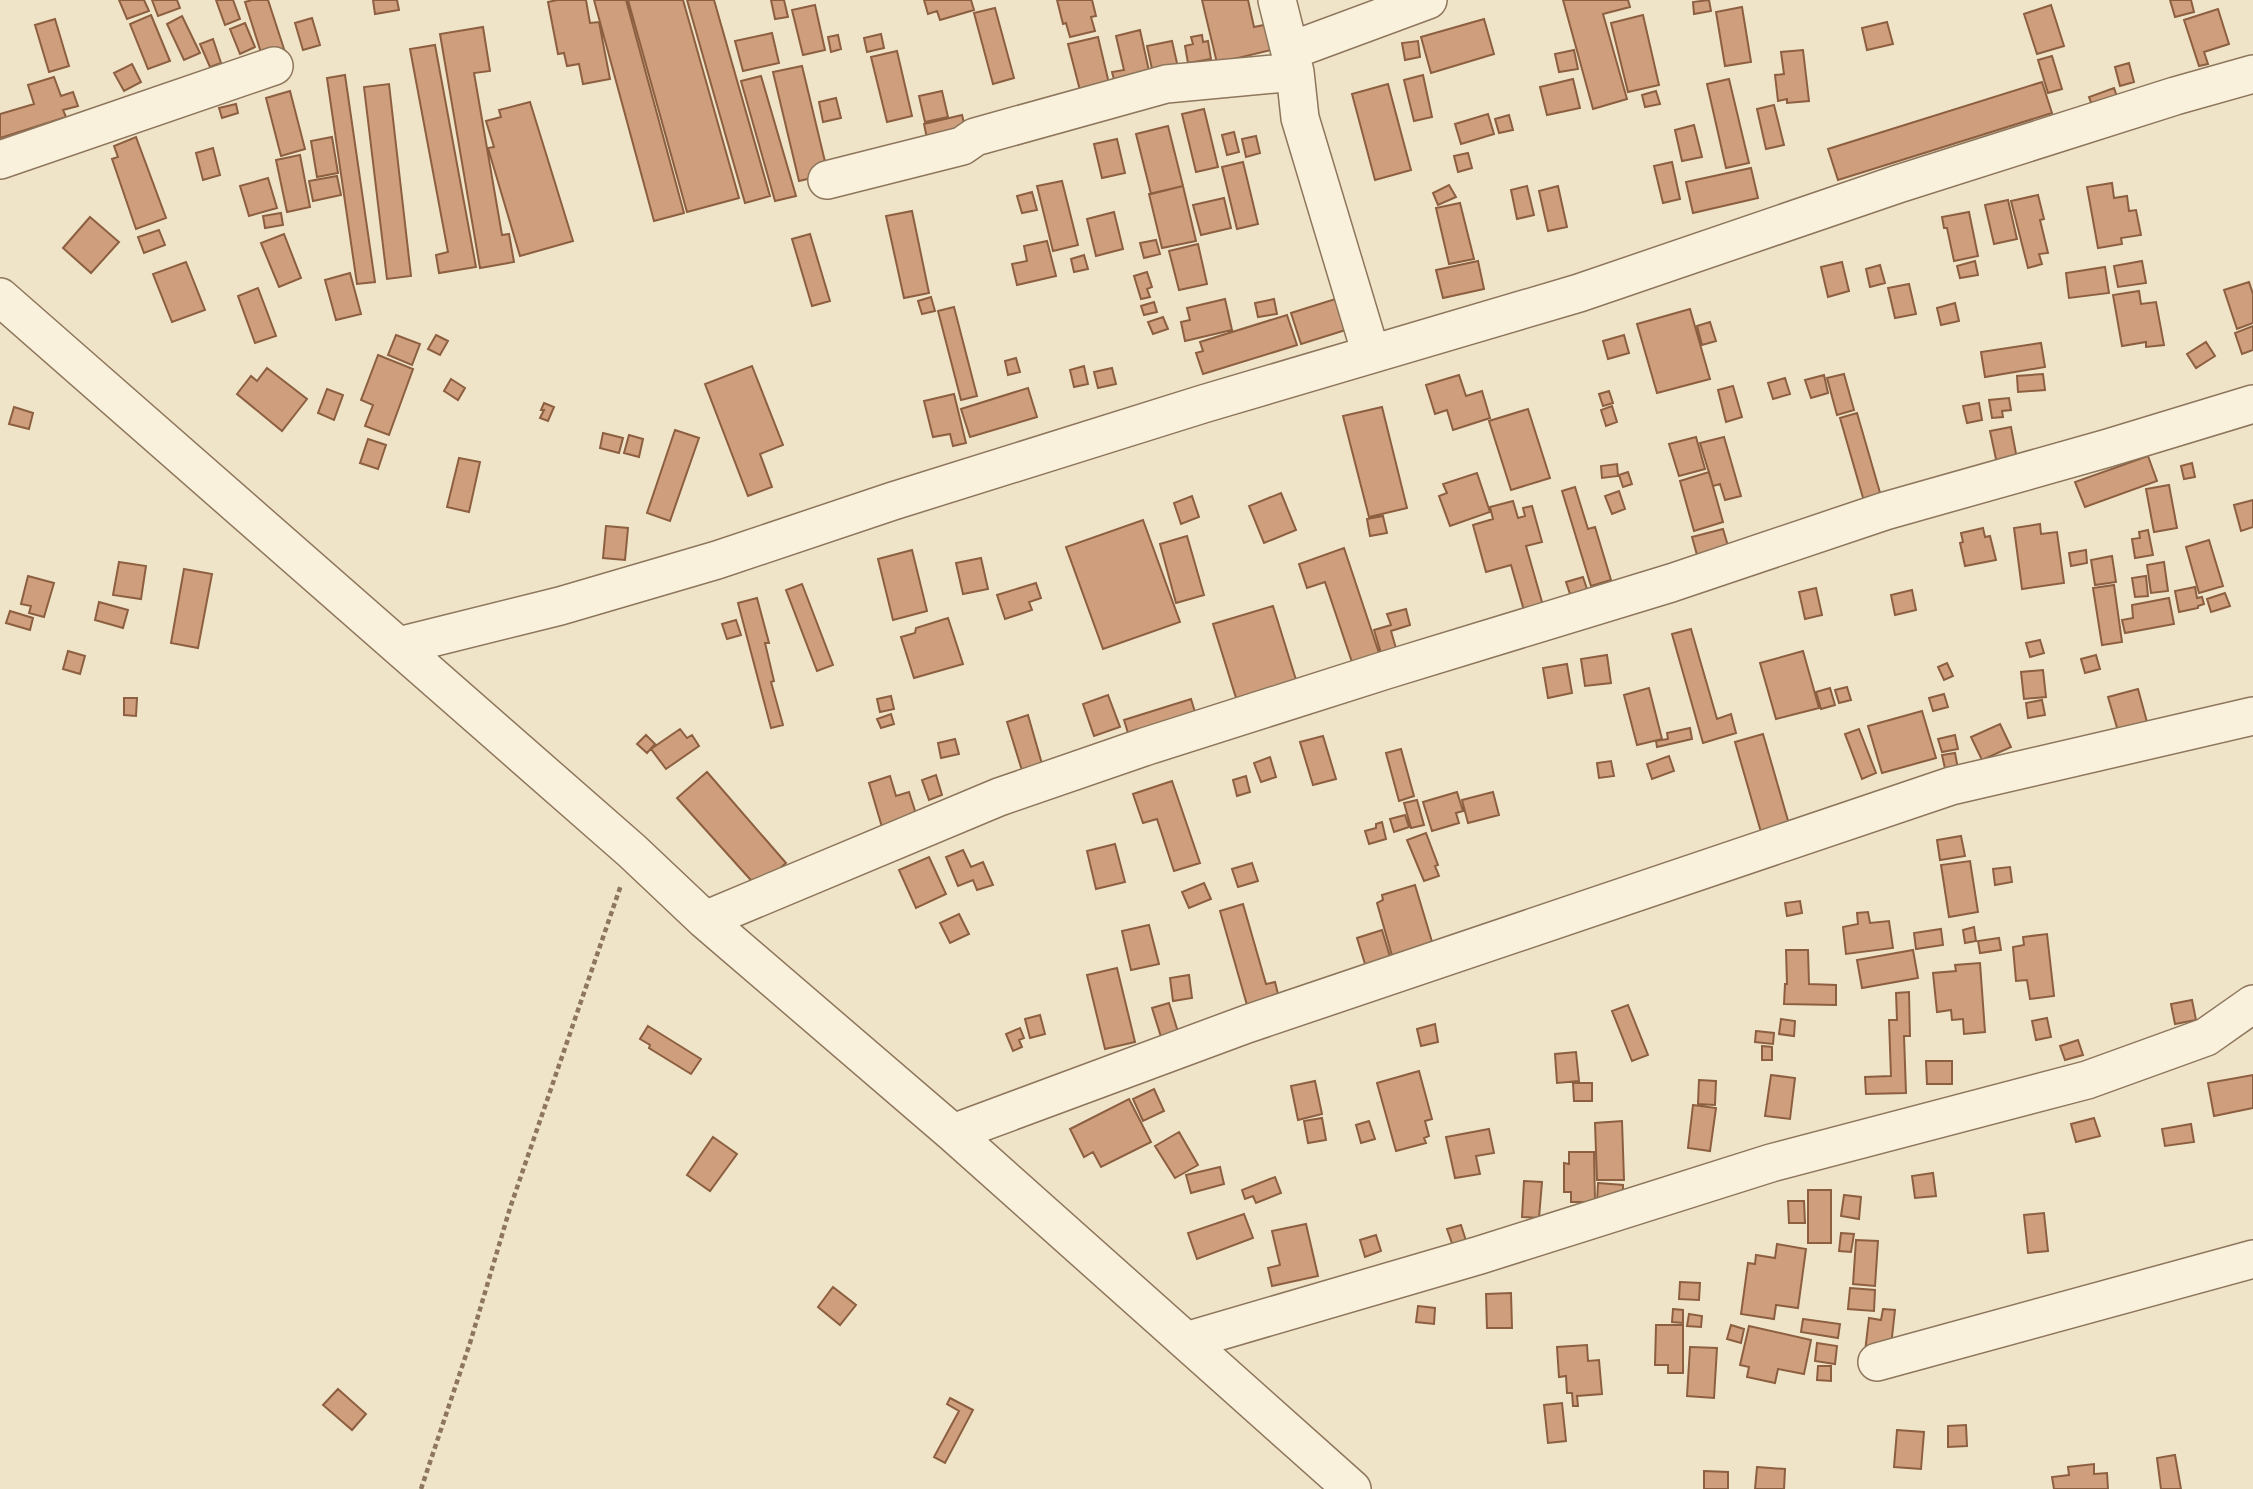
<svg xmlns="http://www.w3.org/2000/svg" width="2253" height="1489" font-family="'Source Serif 4',serif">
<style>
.building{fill:#cf9f7d;stroke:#8d5f41;stroke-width:2}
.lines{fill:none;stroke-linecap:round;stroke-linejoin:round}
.street-casing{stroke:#8d765c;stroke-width:40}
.path{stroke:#8d765c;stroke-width:4.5;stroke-dasharray:5 3.5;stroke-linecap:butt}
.street{stroke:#faf1dc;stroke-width:37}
</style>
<rect width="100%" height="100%" fill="#f0e4c8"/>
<path class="building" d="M119 0H144L149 11 127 19Z
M152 0H177L180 8 158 16Z
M216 0H233L240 19 225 25Z
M252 0H268L285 52 263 59 245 2Z
M373 0H397L399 10 375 14Z
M557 0H586L590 23 599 22 610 79 583 84 579 64 567 66 564 53 558 54 548 2Z
M594 0H626L684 213 654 221Z
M628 0H683L739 198 687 212Z
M687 0H714L770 196 745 203Z
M771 0H784L788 17 775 19Z
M924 0H971L974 10 940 20 937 11 928 14Z
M1057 0H1092L1096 16 1091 17 1095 31 1070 37 1066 23 1063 24Z
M1202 0H1248L1254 27 1273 23 1279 48 1217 63Z
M1563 0H1628L1630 7 1603 14 1627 99 1593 109Z
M1709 0 1711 11 1694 14 1693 2Z
M2170 0H2191L2194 12 2175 17Z
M815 5 825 50 803 55 792 10Z
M2051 5 2064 46 2037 54 2024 14Z
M1742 7 1751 62 1725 66 1716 12Z
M995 8 1014 78 993 84 974 13Z
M2218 9 2229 44 2204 52 2208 64 2199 66 2184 20Z
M151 15 170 61 148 69 130 24Z
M1643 15 1659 85 1628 92 1611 23Z
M182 16 200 53 184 60 167 24Z
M312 18 320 45 303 50 295 23Z
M55 19 69 66 49 72 35 25Z
M1484 19 1494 54 1431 73 1421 37Z
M1887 22 1893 44 1867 50 1862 28Z
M245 23 255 47 240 54 230 29Z
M483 27 490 71 474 73 502 235 509 234 514 262 480 268 440 34Z
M1140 30 1151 80 1117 91 1112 72 1124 70 1116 36Z
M772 33 779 63 743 71 735 41Z
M881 34 884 48 867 52 864 38Z
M838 35 841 49 831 52 828 37Z
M1202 35 1203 42 1208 41 1211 59 1188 63 1185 46 1193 44 1191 37Z
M1098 37 1111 92 1082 98 1068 44Z
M213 39 221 63 210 67 200 44Z
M1172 41 1179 72 1154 78 1147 46Z
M1418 41 1420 57 1405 60 1402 43Z
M435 45 476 267 439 273 436 255 448 252 410 49Z
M1574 50 1578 69 1559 72 1555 54Z
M1803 50 1809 101 1787 103V99L1778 101 1775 75 1784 74 1781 52Z
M897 51 912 116 887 122 871 57Z
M2052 56 2062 89 2048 93 2038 60Z
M2129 63 2134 82 2120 86 2115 67Z
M132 64 141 82 124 91 114 73Z
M802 66 828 174 799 181 773 72Z
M345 75 375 282 357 284 327 78Z
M1423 75 1432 117 1414 121 1404 80Z
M761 76 796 196 775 201 741 81Z
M54 77 61 96 73 92 78 106 63 110 66 117 0 138V114L34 104 28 85Z
M1573 79 1580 108 1547 115 1540 87Z
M1729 79 1749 163 1726 168 1707 84Z
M2042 82 2052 113 1838 180 1828 149Z
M389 84 411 276 387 279 364 87Z
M1388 84 1411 170 1375 180 1352 94Z
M2114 88 2120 105 2095 113 2089 97Z
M290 91 305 149 281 156 266 98Z
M942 91 948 117 925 122 919 96Z
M1656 91 1660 104 1645 107 1642 95Z
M836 98 841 118 823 122 819 102Z
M530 102 573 241 520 256 488 148 494 147 486 121 501 117 499 110Z
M236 104 238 113 222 118 219 108Z
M1774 105 1784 145 1766 149 1757 109Z
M1204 109 1218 167 1196 172 1182 114Z
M1488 114 1494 134 1461 144 1455 124Z
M962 115 966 131 929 148 924 124Z
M1509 115 1513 130 1499 133 1495 119Z
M1694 125 1702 157 1682 161 1675 130Z
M1168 126 1183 186 1151 194 1136 134Z
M1234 132 1239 152 1227 155 1222 135Z
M1256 136 1260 153 1246 157 1242 139Z
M136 137 166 218 136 229 112 159 118 157 114 146Z
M332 137 338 173 317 177 311 141Z
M1117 139 1125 173 1102 178 1094 144Z
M213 148 220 175 203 180 196 153Z
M1468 153 1472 168 1458 172 1454 156Z
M300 155 310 207 287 212 276 160Z
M1243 162 1258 224 1237 229 1222 167Z
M1672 162 1680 199 1663 203 1654 166Z
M1751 168 1758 198 1693 213 1686 182Z
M337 176 341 195 313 201 309 181Z
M268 178 277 208 249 216 240 186Z
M1062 181 1078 245 1053 251 1037 186Z
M2112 183 2114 198 2127 196 2129 211 2136 210 2141 235 2121 238 2122 244 2098 248 2087 187Z
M1449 185 1456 197 1438 205 1433 193Z
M1183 186 1196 241 1162 248 1149 194Z
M1527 186 1534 215 1517 219 1511 190Z
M1558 186 1567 227 1548 231 1539 191Z
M1032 192 1037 210 1022 213 1017 196Z
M2038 195 2044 219 2040 220 2048 253 2039 254 2042 264 2028 268 2011 201Z
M1224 198 1231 228 1201 235 1193 205Z
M2008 200 2017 239 1994 244 1985 205Z
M1460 203 1474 259 1449 264 1436 208Z
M912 211 929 293 904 298 886 216Z
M1114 212 1123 249 1096 256 1087 219Z
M1969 212 1978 256 1954 261 1947 228H1944L1942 217Z
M281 213 283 225 265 228 263 216Z
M90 217 119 242 91 273 63 248Z
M159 230 165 245 144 253 138 237Z
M284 234 301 278 279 287 261 243Z
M810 234 830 301 812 306 792 239Z
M1156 240 1160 254 1144 258 1140 243Z
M1047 241 1056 276 1017 285 1012 264 1027 261 1024 246Z
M1198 244 1207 284 1179 290 1169 251Z
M1084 255 1088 269 1074 272 1071 259Z
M1478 261 1484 289 1443 298 1436 270Z
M1975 261 1978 275 1960 278 1957 266Z
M2142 261 2146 283 2118 287 2114 266Z
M186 262 205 310 172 322 153 274Z
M1842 262 1849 291 1828 297 1821 267Z
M1880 265 1885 283 1870 287 1866 269Z
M2105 267 2109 293 2069 298 2066 273Z
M1147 272 1152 287 1147 289 1150 297 1141 299 1134 276Z
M350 273 361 314 336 320 325 280Z
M2249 282 2253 294V323L2237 329 2224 290Z
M1909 284 1916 314 1895 318 1888 288Z
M258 288 276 336 255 343 238 296Z
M2139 291 2141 304 2156 302 2164 345 2146 347V342L2122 346 2113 295Z
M1348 295 1352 328 1301 344 1291 313Z
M931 297 935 311 922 314 918 301Z
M1225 299 1232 330 1185 341 1181 322 1190 320 1187 308Z
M1274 299 1277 314 1258 317 1255 303Z
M1154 302 1157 312 1144 315 1141 306Z
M1955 303 1959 321 1941 325 1937 308Z
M954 307 977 396 961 400 938 311Z
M1690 309 1710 379 1657 393 1637 324Z
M1287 315 1297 345 1203 374 1196 353 1203 351 1200 342Z
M1163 317 1168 329 1153 334 1148 322Z
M1710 322 1716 341 1702 345 1697 326Z
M2253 326V350L2242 354 2235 333Z
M396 335 420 344 412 365 388 355Z
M436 335 448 341 440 355 428 349Z
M1624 335 1629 353 1608 359 1603 341Z
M2206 342 2215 356 2196 368 2187 354Z
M2041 343 2045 367 1985 377 1981 352Z
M378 355 413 369 389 435 365 426 373 405 361 400Z
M1016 358 1020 372 1008 375 1005 361Z
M752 366 783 445 760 454 772 487 748 496 705 384Z
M1084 366 1088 384 1074 387 1070 370Z
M267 368 307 399 282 431 237 394 251 376 257 381Z
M1112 368 1116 384 1098 388 1094 372Z
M1844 374 1854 410 1837 415 1827 378Z
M2043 374 2045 390 2018 392 2017 376Z
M1459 375 1466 396 1482 391 1490 418 1453 430 1447 410 1435 414 1426 385Z
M1824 375 1828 393 1811 398 1805 380Z
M1785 378 1790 394 1773 399 1768 383Z
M451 379 465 388 458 400 444 391Z
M1733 386 1742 417 1726 422 1718 390Z
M1028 388 1037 417 970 437 961 409Z
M327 389 343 395 334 420 318 413Z
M1609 391 1613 403 1603 406 1599 394Z
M954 394 966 443 953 446 950 434 933 437 924 401Z
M2009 398 2011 410 2002 411 2003 417 1992 418 1989 400Z
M544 403 554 407 548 421 540 418 544 410H541Z
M1979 403 1982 420 1967 423 1963 406Z
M1612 406 1617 422 1606 426 1601 410Z
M14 407 33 413 29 429 9 424Z
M1382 407 1407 508 1369 517 1343 416Z
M1528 409 1550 478 1511 490 1489 421Z
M1857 413 1883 503 1866 508 1840 418Z
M2011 427 2017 459 1997 464 1990 431Z
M675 430 699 438 670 521 647 513Z
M603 433 623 438 619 453 600 448Z
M629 435 643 439 639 457 624 453Z
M1696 437 1705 469 1679 476 1669 444Z
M1724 437 1741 496 1725 500 1720 484 1713 486 1700 443Z
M368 439 386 445 378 469 360 463Z
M2148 456 2157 481 2085 507 2075 482Z
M459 458 480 462 469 512 447 507Z
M2192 463 2195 477 2184 479 2181 466Z
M1617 464 1618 476 1602 478 1601 466Z
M1628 472 1632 484 1623 487 1619 475Z
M1709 472 1723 522 1694 531 1680 481Z
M1477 473 1490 512 1450 526 1439 496 1447 493 1443 484Z
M2169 485 2177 528 2154 532 2146 489Z
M1575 487 1588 529 1595 527 1611 580 1591 586 1562 491Z
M1619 491 1625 509 1612 514 1605 496Z
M1281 493 1296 530 1264 543 1249 506Z
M1192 496 1199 517 1181 524 1174 503Z
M2253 500V527L2241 531 2234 505Z
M1513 501 1518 518 1525 516 1523 508 1532 506 1542 542 1526 546 1546 616 1527 621 1511 565 1486 572 1473 525 1493 519 1490 507Z
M1383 516 1387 533 1370 536 1367 519Z
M1143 520 1180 622 1103 649 1066 547Z
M2040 524 2041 534 2057 532 2064 583 2022 589 2014 528Z
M606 526 628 528 625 560 603 558Z
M1983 528 1985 537 1990 536 1996 560 1965 566 1960 543 1963 542 1961 533Z
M1723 529 1728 546 1697 555 1692 537Z
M2148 530 2153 555 2135 558 2132 539 2140 538 2139 532Z
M1187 536 1204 595 1176 603 1160 544Z
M2209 540 2223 586 2199 593 2186 547Z
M1344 548 1384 668 1357 677 1325 582 1307 588 1299 564Z
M912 550 927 611 893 620 878 559Z
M2086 550 2087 563 2071 566 2069 553Z
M2112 556 2116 582 2095 585 2091 560Z
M981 558 988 589 963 594 956 563Z
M119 562 146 566 141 599 113 595Z
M2164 562 2168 591 2151 593 2147 565Z
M184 569 212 574 198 648 171 643Z
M28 576 54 583 44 617 29 613 31 606 21 604Z
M2146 576 2148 596 2135 597 2132 578Z
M1583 577 1591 601 1574 606 1566 582Z
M1036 583 1041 598 1029 602 1032 610 1005 619 997 595Z
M802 584 833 665 817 671 786 590Z
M2114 585 2122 642 2102 645 2093 588Z
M2195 587 2197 598 2202 597 2204 604 2198 606V608L2179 612 2175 591Z
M1816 588 1822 615 1805 619 1799 592Z
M1912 590 1916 610 1895 615 1891 595Z
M2225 593 2230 606 2211 612 2207 599Z
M757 598 769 643H765L774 681 771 682 783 725 771 728 738 603Z
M2169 598 2174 624 2125 633 2122 620 2133 618 2132 605Z
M99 602 128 610 123 628 95 620Z
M1273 606 1297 683 1237 701 1213 624Z
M1406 609 1410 625 1391 631 1399 659 1384 663 1374 630 1391 625 1387 614Z
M10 611 33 618 30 630 6 623Z
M948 618 963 664 914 678 901 637 915 633 916 628Z
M736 620 741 635 727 639 722 624Z
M1691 629 1717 719 1731 714 1736 733 1703 743 1672 634Z
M2040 640 2044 653 2030 657 2026 643Z
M68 651 85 656 80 674 63 669Z
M1803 651 1819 708 1776 719 1760 663Z
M1607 655 1611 683 1585 686 1581 659Z
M2096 655 2100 669 2085 673 2081 659Z
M1947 663 1953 676 1944 680 1938 667Z
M1567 664 1572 693 1548 698 1543 668Z
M2043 670 2046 697 2024 699 2021 672Z
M1847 687 1851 700 1839 703 1835 690Z
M1649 688 1662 739 1637 745 1624 695Z
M1830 688 1835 705 1821 709 1816 692Z
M2138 689 2147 722 2118 731 2108 697Z
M1944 694 1948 707 1933 711 1929 698Z
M1108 695 1120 727 1094 736 1083 704Z
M891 696 894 709 880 712 877 699Z
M124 698H137L136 716 124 715Z
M1191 699 1199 725 1132 746 1124 720Z
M2042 700 2045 715 2028 718 2026 703Z
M1922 711 1936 758 1882 773 1868 726Z
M891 714 894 724 881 728 877 719Z
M1028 715 1044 771 1024 777 1007 722Z
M2000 724 2011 747 1982 760 1971 737Z
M1690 728 1692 739 1657 747 1656 741 1668 739 1667 733Z
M680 729 687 738 692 735 699 746 666 769 651 749Z
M1859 729 1876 773 1862 779 1845 734Z
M1763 734 1789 824 1761 832 1735 742Z
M646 735 655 744 647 753 637 744Z
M1955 735 1958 749 1942 752 1938 739Z
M1323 736 1336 779 1313 785 1300 742Z
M955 739 959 754 941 758 938 743Z
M1401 749 1414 796 1399 801 1386 753Z
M1955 753 1960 779 1948 782 1942 755Z
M1669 756 1674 771 1652 779 1647 764Z
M1270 757 1276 777 1261 782 1254 763Z
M1611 761 1614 776 1599 778 1597 763Z
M707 772 786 863 758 888 677 798Z
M936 775 942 795 929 800 922 780Z
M890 776 896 796 909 792 917 817 882 827 869 783Z
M1246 776 1250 792 1237 796 1233 780Z
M1172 781 1200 863 1174 871 1157 819 1143 823 1133 794Z
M1457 792 1463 811 1456 813 1459 823 1432 831 1423 802Z
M1493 792 1499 815 1468 823 1462 800Z
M1417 800 1424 825 1411 828 1404 803Z
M1405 815 1409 827 1394 832 1390 819Z
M1382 822 1386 839 1369 844 1365 831 1376 828V824Z
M1426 833 1438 865 1435 866 1439 876 1424 881 1407 840Z
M1961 836 1965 856 1940 860 1937 840Z
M1115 844 1125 882 1096 889 1087 851Z
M963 850 971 867 983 862 993 885 977 890 973 880 958 886 946 857Z
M929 857 946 894 916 908 899 870Z
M1970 861 1978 912 1949 917 1941 865Z
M1252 863 1258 881 1238 887 1232 869Z
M2010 867 2012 882 1995 885 1993 869Z
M1204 883 1211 899 1189 908 1182 892Z
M1415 885 1436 955 1395 966 1377 903 1383 900 1382 895Z
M1800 901 1802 913 1787 916 1785 903Z
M1243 904 1266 984 1275 982 1279 998 1251 1019 1220 911Z
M1868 912 1870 923 1889 921 1893 948 1846 954 1843 927 1858 924 1857 913Z
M959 914 969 934 950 943 940 923Z
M1149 925 1159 964 1131 970 1122 931Z
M1974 927 1976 941 1965 943 1963 930Z
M1941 929 1943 945 1916 949 1914 933Z
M1382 930 1394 970 1369 977 1357 938Z
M2047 934 2054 996 2030 999 2027 980 2016 981 2013 947 2024 945 2023 937Z
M1999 938 2001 950 1980 953 1978 941Z
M1786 950H1808L1809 984 1836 985V1005L1784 1004 1785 984H1787Z
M1913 950 1918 978 1862 988 1857 960Z
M1980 963 1985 1032 1964 1034 1963 1019 1952 1020 1951 1010 1937 1012 1933 973 1956 971 1955 965Z
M1117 968 1135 1042 1105 1049 1087 975Z
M1189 975 1192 998 1173 1001 1170 978Z
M1909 992 1910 1036H1904L1906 1093 1866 1094 1865 1077 1891 1076 1889 1020H1897L1896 993Z
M2192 1000 2196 1020 2175 1024 2171 1004Z
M1169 1003 1179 1035 1162 1040 1152 1008Z
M1628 1005 1648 1055 1632 1061 1612 1011Z
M1040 1015 1045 1034 1030 1038 1025 1019Z
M2047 1018 2051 1037 2036 1040 2032 1021Z
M1781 1019 1795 1021 1794 1036 1779 1034Z
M1435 1024 1438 1042 1421 1046 1417 1029Z
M648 1026 701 1059 691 1074 649 1048 650 1045 640 1039Z
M1020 1028 1024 1038 1019 1040 1022 1047 1013 1051 1006 1034Z
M1756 1031 1774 1033 1773 1044 1755 1042Z
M2078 1040 2083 1055 2065 1060 2060 1046Z
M1762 1046 1772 1047V1060H1762Z
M1576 1052 1579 1081 1557 1083 1555 1054Z
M1926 1061H1952V1084H1927Z
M1419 1071 1432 1119 1425 1121 1429 1136 1424 1138 1426 1143 1396 1151 1377 1083Z
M1771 1075 1795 1078 1790 1119 1765 1116Z
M2253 1075V1108L2214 1116 2208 1083Z
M1699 1080 1716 1081 1715 1105 1698 1104Z
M1315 1081 1322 1114 1298 1120 1291 1086Z
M1573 1083H1592V1101H1574Z
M1154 1089 1164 1111 1143 1121 1133 1099Z
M1129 1099 1151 1142 1101 1167 1093 1152 1084 1157 1070 1129Z
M1693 1105 1716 1108 1710 1151 1688 1148Z
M1322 1118 1326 1140 1308 1143 1304 1121Z
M2094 1118 2100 1136 2076 1142 2071 1124Z
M1369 1121 1375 1139 1361 1143 1356 1125Z
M1622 1121 1624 1180H1597L1595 1123Z
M2191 1124 2194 1142 2165 1146 2162 1129Z
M1489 1129 1494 1153 1476 1156 1480 1174 1455 1178 1446 1137Z
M1179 1132 1198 1165 1175 1178 1155 1146Z
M713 1137 737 1154 710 1191 687 1175Z
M1569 1152H1594L1595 1202H1571V1192H1564V1163L1569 1164Z
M1220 1167 1224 1184 1191 1193 1186 1175Z
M1933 1173 1936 1196 1915 1198 1912 1176Z
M1275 1177 1281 1193 1256 1203 1253 1196 1245 1199 1242 1190Z
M1524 1181 1542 1182 1539 1218 1522 1217Z
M1598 1183 1623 1185V1196L1597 1203Z
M1808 1190H1831V1243H1808Z
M1844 1195 1861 1197 1859 1219 1841 1216Z
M1788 1201H1804L1805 1223H1789Z
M2044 1213 2048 1251 2028 1253 2024 1215Z
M1244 1214 1253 1238 1197 1259 1188 1233Z
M1306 1224 1318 1276 1272 1286 1268 1268 1280 1265 1272 1231Z
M1461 1225 1467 1244 1454 1249 1447 1229Z
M1841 1233 1854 1234 1851 1252 1839 1251Z
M1376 1235 1381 1251 1365 1257 1360 1240Z
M1856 1240 1878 1241 1875 1286 1853 1284Z
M1777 1244 1806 1249 1798 1308 1776 1305 1774 1319 1741 1314 1748 1263 1755 1264 1756 1255 1775 1258Z
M1680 1282 1700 1283 1699 1300 1679 1299Z
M833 1287 856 1305 840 1325 818 1307Z
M1850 1288 1875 1290 1874 1311 1848 1309Z
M1511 1293 1512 1328H1487L1486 1294Z
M1418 1306 1435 1308 1434 1324 1416 1322Z
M1673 1309 1683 1310V1323L1672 1322Z
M1883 1309 1895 1310 1890 1355 1865 1352 1869 1318 1881 1320Z
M1689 1314 1702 1316 1701 1327 1687 1326Z
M1803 1319 1840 1324 1838 1338 1801 1332Z
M1656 1325H1683V1373H1668V1365H1655Z
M1731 1325 1744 1329 1741 1343 1727 1339Z
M1749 1326 1811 1340 1804 1374 1778 1369 1775 1383 1747 1377 1749 1367 1740 1365Z
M1817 1343 1837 1346 1835 1364 1815 1361Z
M1587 1345 1588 1361 1599 1360 1602 1394 1577 1396 1578 1406H1573L1572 1393H1567L1566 1376 1559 1377 1557 1347Z
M1690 1347 1717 1348 1714 1398 1687 1396Z
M1818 1366H1831V1381L1817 1380Z
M338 1389 366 1414 352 1430 323 1405Z
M950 1398 973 1410 945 1463 934 1457 959 1411 947 1404Z
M1562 1403 1566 1441 1548 1443 1544 1405Z
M1966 1425 1967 1446 1948 1447V1426Z
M1897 1430 1924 1432 1921 1469 1894 1467Z
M2175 1455 2181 1489H2161L2157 1458Z
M2094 1464V1474L2107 1473 2108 1489H2054L2052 1477 2069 1475 2068 1467Z
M1757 1467 1785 1469 1784 1489H1755Z
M1704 1471 1728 1472V1489H1704Z"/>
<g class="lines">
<defs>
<path id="street" d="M1277 0 1295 72 1300 118 1371 354
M1290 51 1428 0
M0 160 274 66
M827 180 962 146 975 137 1166 84 1295 72
M0 297 632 851 705 920 953 1133 1352 1489
M399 646 560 606 717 560 893 501 1203 404 1579 293 1898 184 2175 96 2253 74
M705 920 999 797 1144 747 1386 670 1671 583 1885 511 2108 448 2253 404
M953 1133 1247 1024 1951 786 2253 716
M1186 1341 1480 1255 1771 1163 2087 1080 2206 1037 2253 1004
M1877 1362 2253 1259"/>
</defs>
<use href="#street" class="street-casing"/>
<path class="path" d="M421 1489 470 1343 510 1208 621 885"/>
<use href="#street" class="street"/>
</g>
</svg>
